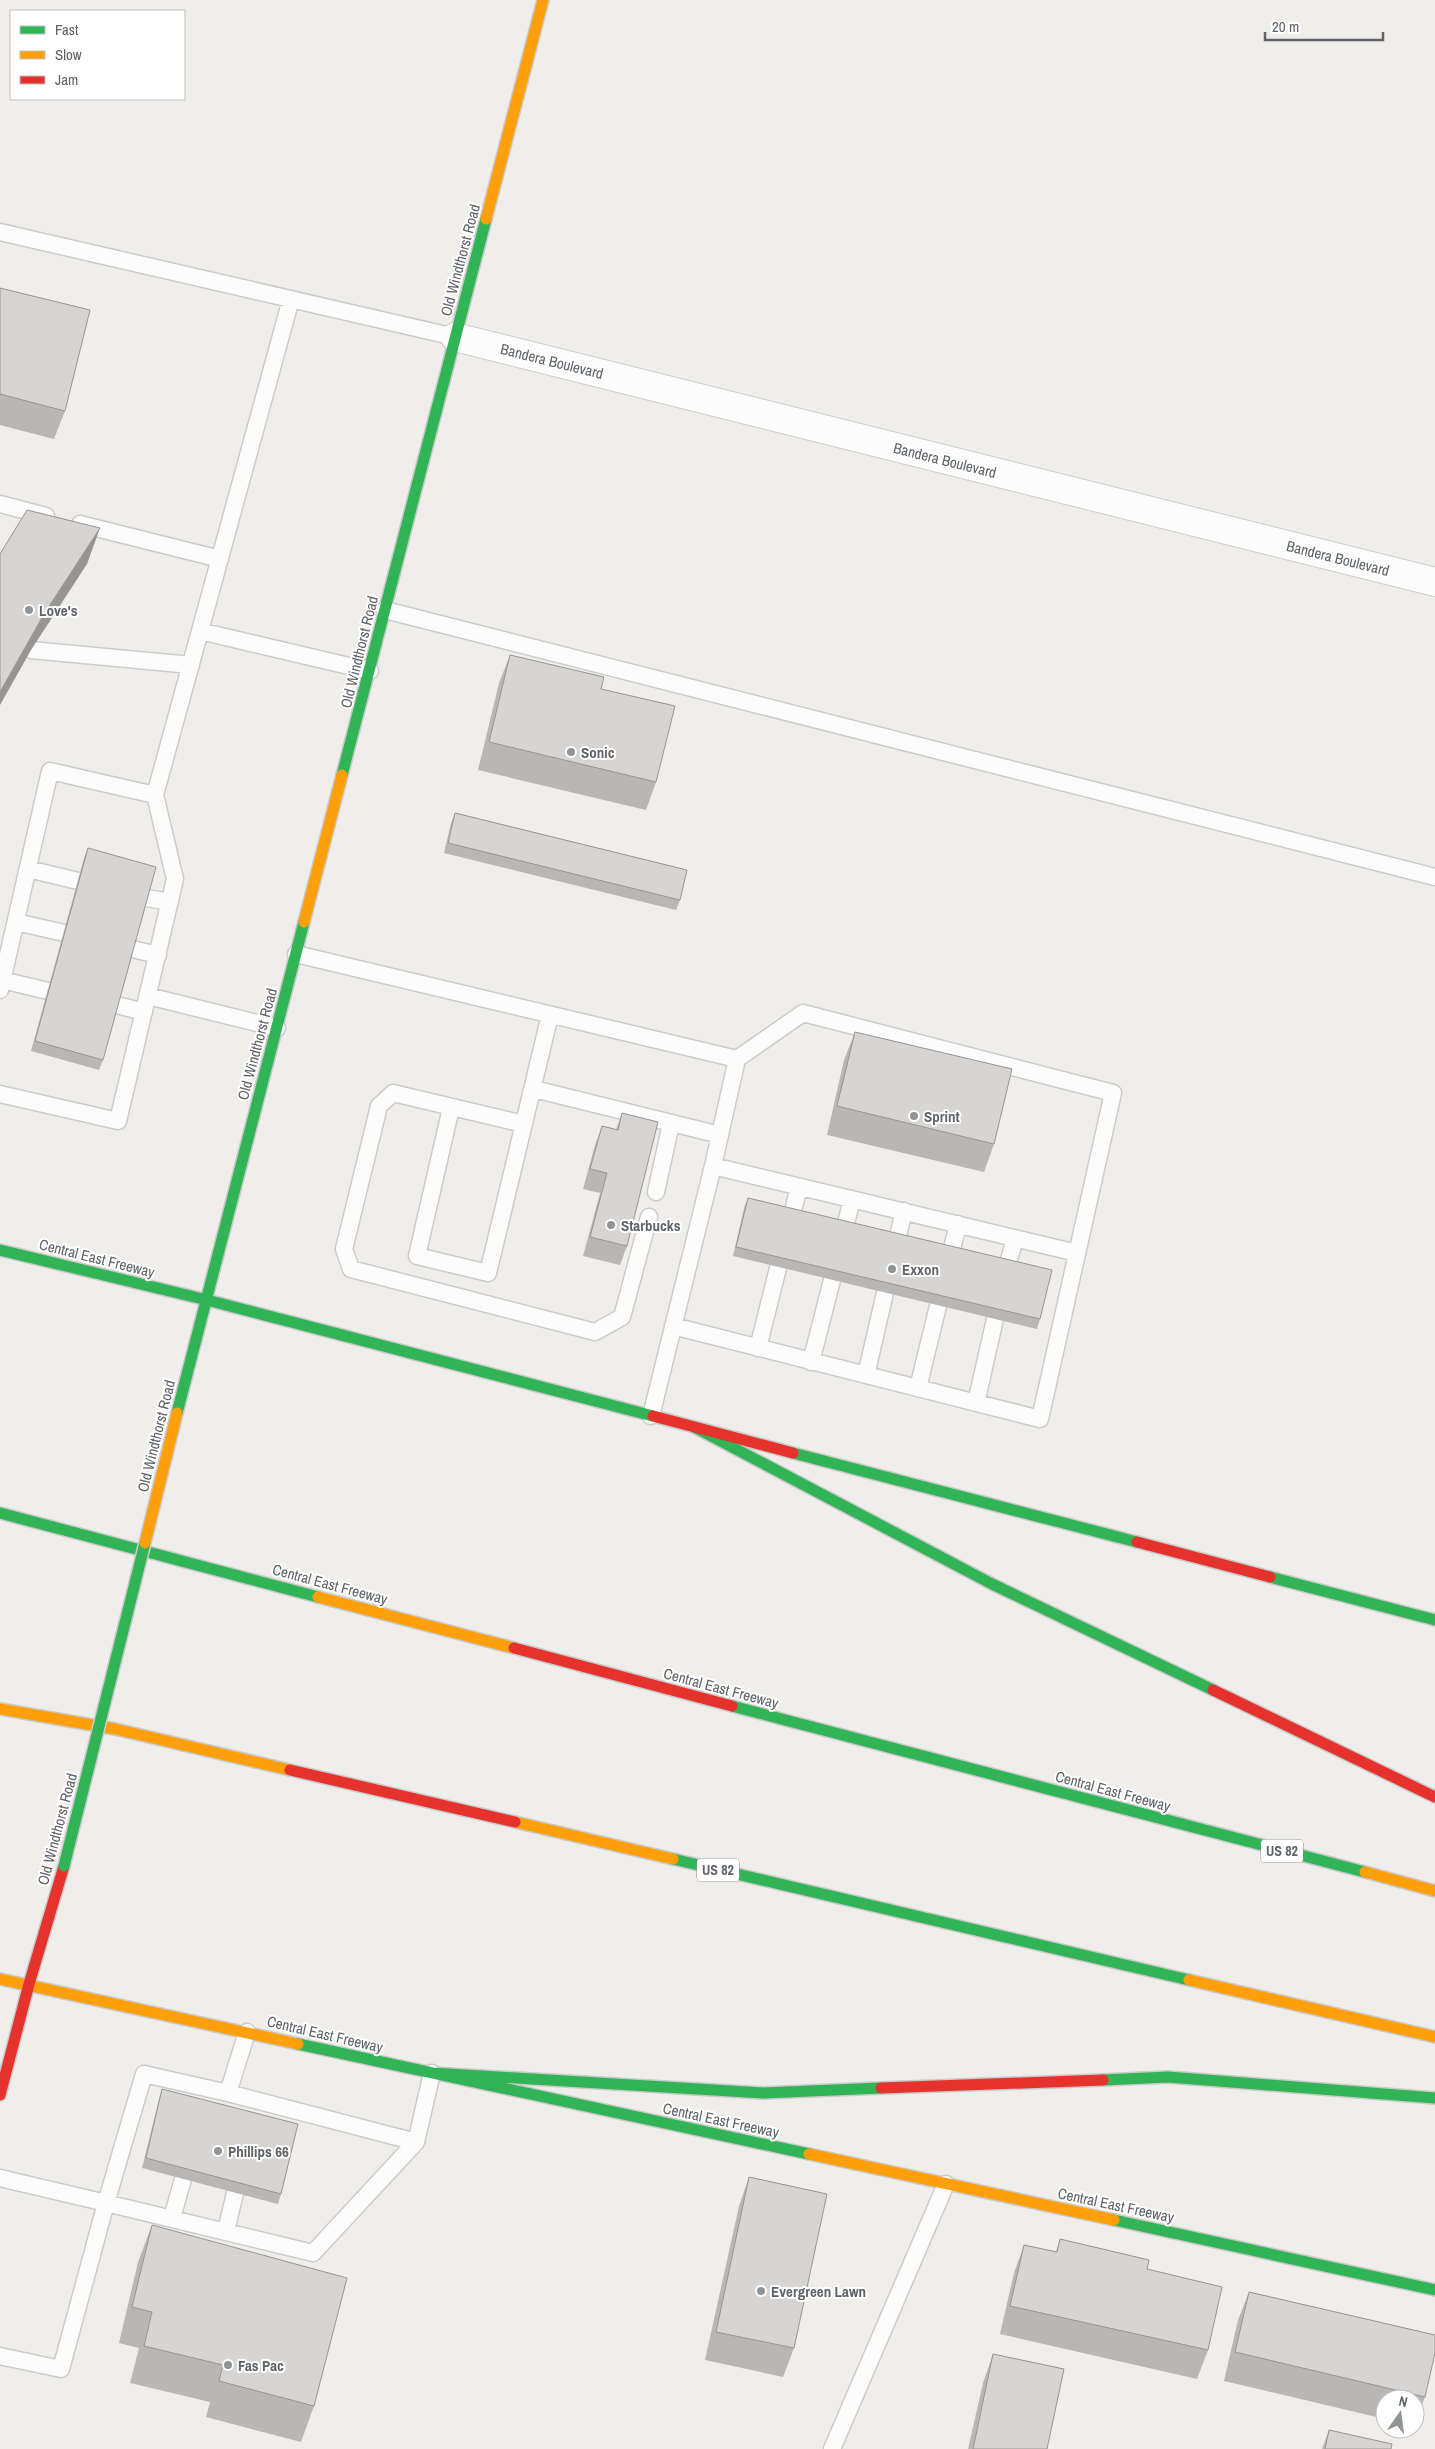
<svg xmlns="http://www.w3.org/2000/svg" width="1435" height="2449" font-family="'Archivo Narrow',sans-serif">
<style>
.lines{fill:none;stroke-linecap:round;stroke-linejoin:round}
.lane-casing{stroke:#cbcccc;stroke-width:19}
.street-casing{stroke:#cbcccc;stroke-width:30}
.fast-casing{stroke:#cacacb;stroke-width:14}
.slow-casing{stroke:#cacacb;stroke-width:14}
.jam-casing{stroke:#cacacb;stroke-width:14}
.lane{stroke:#fdfcfc;stroke-width:16}
.street{stroke:#fdfcfc;stroke-width:28}
.fast{stroke:#30b455;stroke-width:11}
.slow{stroke:#ff9f0a;stroke-width:11}
.jam{stroke:#e5322d;stroke-width:11}
.fast-bridge-casing{stroke:#cacacb;stroke-width:14;stroke-linecap:butt}
.slow-bridge-casing{stroke:#cacacb;stroke-width:14;stroke-linecap:butt}
.fast-bridge{stroke:#30b455;stroke-width:11}
.slow-bridge{stroke:#ff9f0a;stroke-width:11}
.wall{fill:#b8b7b5}
.shaded-wall{fill:#969594}
.building{fill:#d6d5d3;stroke:#969594}
.poi-dot{fill:#919496;stroke:#fff;stroke-width:2}
.labels{text-anchor:middle;dominant-baseline:central;stroke-width:4;stroke-linejoin:round;paint-order:stroke}
.shield{fill:#fff;stroke:#8f9295;stroke-width:1}
.shield-label{font-size:14px;font-weight:bold;fill:#5f6368}
.street-label{font-size:15px;fill:#5f6368;stroke:#fff}
.poi-label{font-size:15px;font-weight:bold;fill:#5f6368;stroke:#fff;text-anchor:start}
</style>
<rect width="100%" height="100%" fill="#efeeea"/>
<g class="lines">
<defs>
<path id="lane" d="M0 232 455 337
M0 504 46 516
M80 524 220 559
M385 610 1435 877
M200 631 370 671
M31 650 191 665
M28 869 78 881
M147 898 170 902
M16 922 64 933
M132 949 158 955
M296 954 737 1059 713 1166 651 1416
M2 980 48 991
M0 990 50 771 155 795
M148 996 277 1028
M117 1005 144 1012
M534 1089 720 1135
M0 1094 118 1121 175 879 155 795 291 299
M451 1108 417 1256 488 1273 550 1015
M524 1124 393 1093 379 1106 344 1249 351 1269 595 1332 622 1317 649 1217
M713 1166 1077 1253
M656 1192 671 1124
M791 1219 799 1187
M844 1231 852 1199
M896 1244 904 1211
M950 1257 958 1224
M1006 1270 1015 1239
M673 1326 1040 1419 1113 1093 803 1013 737 1059
M758 1348 778 1268
M811 1362 832 1280
M866 1375 885 1293
M918 1388 938 1306
M976 1403 995 1319
M416 2142 432 2073
M0 2178 106 2203 144 2074 228 2093 247 2032
M172 2218 183 2179
M226 2231 235 2193
M0 2356 61 2369 106 2203 313 2253 416 2142 228 2093
M832 2449 946 2184"/>
<path id="street" d="M455 337 1435 582"/>
<path id="fast" d="M342 775 486 219
M0 1250 207 1300 653 1416
M177 1413 304 922
M694 1427 992 1584 1213 1690
M793 1453 1137 1542
M0 1513 318 1597
M1270 1577 1435 1620
M732 1706 1365 1872
M673 1859 1189 1980
M298 2044 809 2154
M432 2073 763 2093 881 2088
M1103 2080 1168 2077 1435 2098
M1114 2220 1435 2290"/>
<path id="slow" d="M486 219 543 0
M304 922 342 775
M318 1597 514 1648
M0 1709 115 1729 290 1770
M515 1822 673 1859
M1365 1872 1435 1891
M0 1979 298 2044
M1189 1980 1435 2037
M809 2154 1114 2220"/>
<path id="jam" d="M653 1416 793 1453
M1137 1542 1270 1577
M514 1648 732 1706
M1213 1690 1435 1797
M290 1770 515 1822
M881 2088 1103 2080
M0 2095 29 1984 64 1866"/>
</defs>
<use href="#lane" class="lane-casing"/>
<use href="#street" class="street-casing"/>
<use href="#fast" class="fast-casing"/>
<use href="#slow" class="slow-casing"/>
<use href="#jam" class="jam-casing"/>
<use href="#lane" class="lane"/>
<use href="#street" class="street"/>
<use href="#fast" class="fast"/>
<use href="#slow" class="slow"/>
<use href="#jam" class="jam"/>
<defs>
<path id="fast-bridge" d="M64 1866 145 1543"/>
<path id="slow-bridge" d="M145 1543 177 1413"/>
</defs>
<use href="#fast-bridge" class="fast-bridge-casing"/>
<use href="#slow-bridge" class="slow-bridge-casing"/>
<use href="#fast-bridge" class="fast-bridge"/>
<use href="#slow-bridge" class="slow-bridge"/>
</g>
<path class="wall" d="M0 288 65 411 54 439 0 425Z
M510 655 601 689 656 782 646 810 478 770 499 683Z
M455 813 680 900 676 910 444 853 451 823Z
M88 848 103 1060 99 1070 31 1051 84 858Z
M855 1032 994 1144 984 1172 827 1135 844 1060Z
M622 1113 627 1246 620 1265 583 1256 600 1193 583 1189 595 1145 602 1126 616 1130Z
M748 1198 1040 1319 1037 1329 733 1256 744 1208Z
M162 2089 281 2194 278 2204 142 2168 159 2099Z
M749 2177 794 2348 783 2377 705 2360 739 2206Z
M152 2225 314 2406 301 2442 206 2417 210 2402 130 2383 139 2348 119 2343 138 2262Z
M1060 2239 1147 2269 1208 2350 1197 2379 1000 2334 1014 2273 1024 2245 1056 2252Z
M1249 2292 1425 2397 1415 2423V2399H1385V2419L1224 2381 1238 2320Z
M993 2354 1047 2449H968L983 2383Z
M1329 2430 1391 2449H1322Z"/>
<path class="shaded-wall" d="M100 528 87 564 31 650 0 705V692L44 614Z"/>
<path class="building" d="M0 288 90 310 65 411 0 394Z
M27 510 100 528 44 614 0 692V554Z
M510 655 604 677 601 689 675 706 656 782 489 742Z
M455 813 687 870 680 900 448 843Z
M88 848 156 867 103 1060 35 1041Z
M855 1032 1012 1069 994 1144 837 1106Z
M622 1113 658 1122 627 1246 590 1237 607 1173 590 1169 602 1126 618 1130Z
M748 1198 1052 1270 1040 1319 736 1247Z
M162 2089 298 2124 281 2194 146 2158Z
M749 2177 827 2194 794 2348 716 2332Z
M152 2225 347 2278 314 2406 219 2381 223 2365 144 2346 152 2312 132 2307Z
M1060 2239 1149 2260 1147 2269 1222 2287 1208 2350 1010 2306 1024 2245 1057 2252Z
M1249 2292 1435 2335V2353L1425 2397 1235 2352Z
M993 2354 1064 2369 1047 2449H973Z
M1329 2430 1392 2444 1391 2449H1325Z"/>
<g class="poi-dot">
<circle cx="29" cy="610" r="5"/>
<circle cx="571" cy="752" r="5"/>
<circle cx="914" cy="1116" r="5"/>
<circle cx="611" cy="1225" r="5"/>
<circle cx="892" cy="1269" r="5"/>
<circle cx="218" cy="2151" r="5"/>
<circle cx="761" cy="2291" r="5"/>
<circle cx="228" cy="2365" r="5"/>
</g>
<g class="labels">
<g class="shield">
<rect x="1261" y="1839.5" width="42" height="23" rx="4"/>
<rect x="697" y="1858.5" width="42" height="23" rx="4"/>
</g>
<g class="shield-label">
<text x="1282" y="1851">US 82</text>
<text x="718" y="1870">US 82</text>
</g>
<g class="street-label">
<text transform="translate(460 260) rotate(-75)">Old Windthorst Road</text>
<text transform="translate(552 361) rotate(14)">Bandera Boulevard</text>
<text transform="translate(945 460) rotate(14)">Bandera Boulevard</text>
<text transform="translate(1338 558) rotate(14)">Bandera Boulevard</text>
<text transform="translate(359 652) rotate(-76)">Old Windthorst Road</text>
<text transform="translate(257 1044) rotate(-75)">Old Windthorst Road</text>
<text transform="translate(97 1258) rotate(14)">Central East Freeway</text>
<text transform="translate(156 1436) rotate(-76)">Old Windthorst Road</text>
<text transform="translate(330 1584) rotate(15)">Central East Freeway</text>
<text transform="translate(721 1688) rotate(15)">Central East Freeway</text>
<text transform="translate(1113 1791) rotate(15)">Central East Freeway</text>
<text transform="translate(57 1829) rotate(-75)">Old Windthorst Road</text>
<text transform="translate(325 2034) rotate(13)">Central East Freeway</text>
<text transform="translate(721 2120) rotate(12)">Central East Freeway</text>
<text transform="translate(1116 2205) rotate(12)">Central East Freeway</text>
</g>
<g class="poi-label">
<text x="39" y="610">Love's</text>
<text x="581" y="752">Sonic</text>
<text x="924" y="1116">Sprint</text>
<text x="621" y="1225">Starbucks</text>
<text x="902" y="1269">Exxon</text>
<text x="228" y="2151">Phillips 66</text>
<text x="771" y="2291">Evergreen Lawn</text>
<text x="238" y="2365">Fas Pac</text>
</g>
</g>
<rect x="10" y="10" width="175" height="90" fill="#ffffff" stroke="#bfc1c3"/>
<rect x="20" y="26" width="25" height="8" fill="#30b455" stroke="#bfc1c3"/>
<text x="55" y="35" font-size="15" fill="#5f6368">Fast</text>
<rect x="20" y="51" width="25" height="8" fill="#ff9f0a" stroke="#bfc1c3"/>
<text x="55" y="60" font-size="15" fill="#5f6368">Slow</text>
<rect x="20" y="76" width="25" height="8" fill="#e5322d" stroke="#bfc1c3"/>
<text x="55" y="85" font-size="15" fill="#5f6368">Jam</text>
<g transform="translate(1400 2414) rotate(14)"><circle r="24" fill="#ffffff" stroke="#bfc1c3"/>
<path d="M0-4L9 19L0 12L-9 19Z" fill="#919496"/>
<text y="-8" font-size="14" font-weight="bold" text-anchor="middle" fill="#5f6368">N</text>
</g>
<path d="M1265 32v8h118v-8" fill="none" stroke="#5f6368" stroke-width="2.5"/>
<text x="1272" y="32" font-size="15" fill="#5f6368" stroke="#ffffff" stroke-width="4" paint-order="stroke">20 m</text>
</svg>
